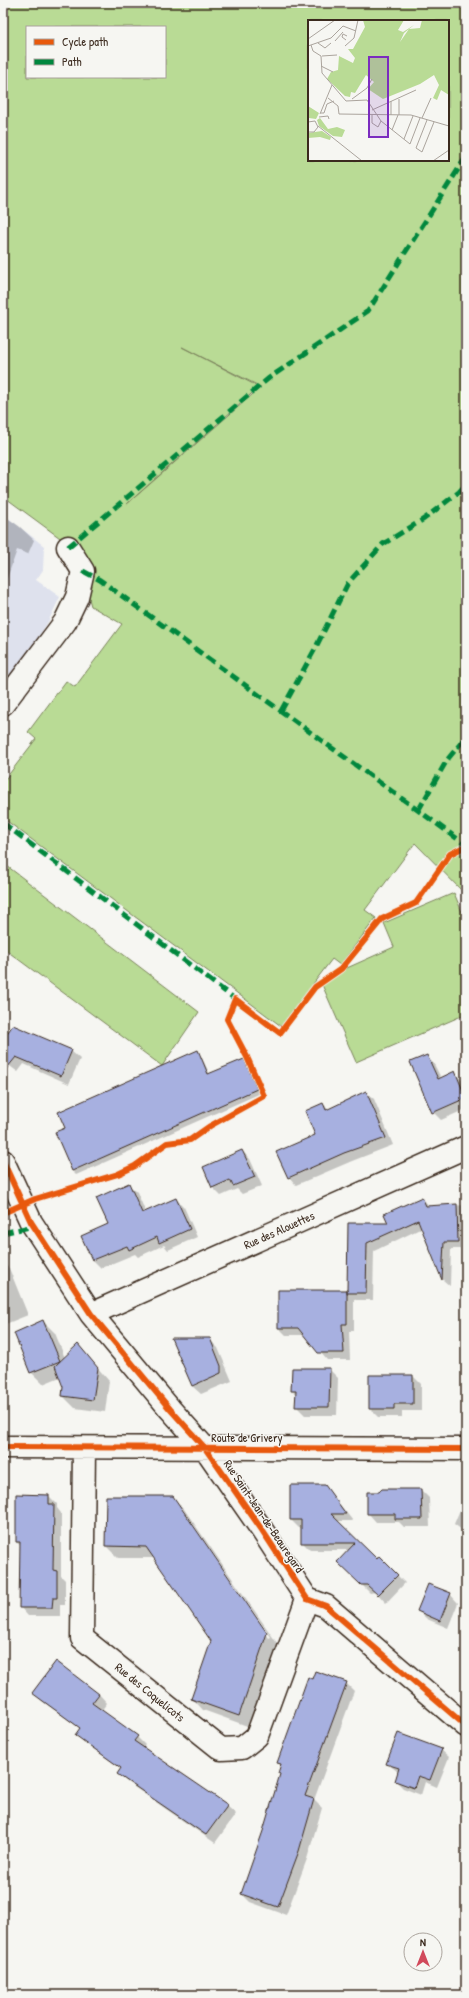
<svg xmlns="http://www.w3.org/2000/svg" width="469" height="1998" font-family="'Patrick Hand',sans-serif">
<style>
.built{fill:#dee1ed}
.green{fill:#b9db95;stroke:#7a825a;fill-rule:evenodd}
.shadow{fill:#0003;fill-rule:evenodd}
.building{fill:#a7b0e0;stroke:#3b2a1e}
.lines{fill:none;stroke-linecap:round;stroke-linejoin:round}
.minor-casing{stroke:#3b2a1e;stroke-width:25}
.minor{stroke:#f6f6f2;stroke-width:22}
.quiet{stroke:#00873e;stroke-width:5;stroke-dasharray:10 5;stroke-linecap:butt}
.cycleway-casing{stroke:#f6f6f2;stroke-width:8}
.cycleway{stroke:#e8590c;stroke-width:6}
.labels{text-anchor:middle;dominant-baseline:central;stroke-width:3;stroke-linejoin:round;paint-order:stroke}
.street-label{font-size:12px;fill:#3b2a1e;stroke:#f6f6f2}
.inset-road{fill:none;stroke:#aba49d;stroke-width:1}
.view{fill:#7b2cbf;fill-opacity:0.15;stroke:#7b2cbf;stroke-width:2}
.inset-edge{fill:none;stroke:#3b2a1e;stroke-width:2}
</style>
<rect width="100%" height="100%" fill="#f6f6f2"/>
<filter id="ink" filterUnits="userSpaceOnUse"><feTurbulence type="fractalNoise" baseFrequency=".025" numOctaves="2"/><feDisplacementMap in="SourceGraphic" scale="8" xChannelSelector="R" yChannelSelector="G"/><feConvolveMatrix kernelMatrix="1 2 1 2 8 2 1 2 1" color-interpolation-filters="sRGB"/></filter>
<g filter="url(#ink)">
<path class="built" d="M3 514 44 546 43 570 36 580 60 597 48 622 3 691Z"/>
<path class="green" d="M3 3H466V895L415 843 365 910 376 918 340 965 332 959 281 1026 3 818V782L36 739 28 732 66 681 75 687 122 624 91 606 75 549 3 496ZM309 21H448V160H309ZM27 27H165V77H27ZM182 347 261 387 127 504 259 387Z
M3 863 199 1012 162 1066 3 948Z
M454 893 462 912 466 911V1014L356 1062 320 980 394 947 384 923Z"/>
<path class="shadow" d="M3 515 19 526 34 540 28 554 17 550 3 590Z
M3 1040 71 1051 80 1059 69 1084 24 1064 18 1072 3 1061Z
M197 1052 201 1056 210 1075 244 1060 248 1064 261 1093 76 1175 72 1171 66 1128Z
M426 1056 434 1064 441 1078 455 1073 463 1081 466 1088V1109L441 1120 433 1112Z
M366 1092 374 1099 393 1145 352 1161 296 1185 289 1177 317 1135 323 1104 329 1109Z
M242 1151 250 1159 262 1186 242 1194 237 1189 221 1196 213 1188 204 1168Z
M129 1185 137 1192 146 1213 176 1199 184 1207 197 1237 168 1250 164 1245 138 1257 135 1254 101 1268 93 1260 83 1236 109 1225Z
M422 1198 430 1207 466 1205V1249H451L450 1286 443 1280 422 1228 374 1251 373 1300H356L354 1299V1331H349L350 1360H327L305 1335H286L279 1328 347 1291 348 1293 349 1224H389Z
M3 1263 9 1268 28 1315 3 1325Z
M43 1321 55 1333 65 1358 78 1345 109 1381 105 1412 75 1408 63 1396 64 1387 60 1377 43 1384 31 1372Z
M209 1339 218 1348 232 1381 201 1394 192 1386Z
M329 1369 338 1378 337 1415H305L296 1406 297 1395 292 1391Z
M370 1376H413L421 1384V1411H402V1417H378L370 1409Z
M325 1486 353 1521H337L377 1560 380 1558 405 1583 386 1603 376 1592 370 1593 339 1562 350 1550H310L302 1542V1528H299L291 1520Z
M421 1490 429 1498 430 1527H404L399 1522H376L368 1513Z
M49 1496 57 1504V1508L61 1513V1576L65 1580V1605H60V1616H28L20 1607 21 1546 16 1542Z
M172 1497 184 1509 279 1646 250 1727 203 1710 192 1698 212 1641 155 1558H118L106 1546ZM179 1508H182L271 1637 269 1638Z
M464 1500H466V1533L454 1524Z
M450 1594 458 1603 448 1628 427 1619 418 1611Z
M313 1680 346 1683 354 1691 314 1800 322 1808 307 1859 286 1915 250 1902 242 1894 264 1831 281 1774V1766L278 1762Z
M34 1693 99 1694 107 1703 101 1711 137 1737 145 1745 143 1748 227 1806 236 1814 215 1843 127 1782 118 1774 122 1769 85 1743 77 1735 81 1729 42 1701Z
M441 1750 449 1757 437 1787 425 1782 421 1795 403 1788 396 1781 398 1772 387 1763Z"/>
<path class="building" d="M13 1025 72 1050 61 1076 16 1057 3 1073V1039Z
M198 1050 208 1074 244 1059 257 1089 72 1171 55 1132 65 1128 58 1112Z
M427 1055 438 1079 455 1071 466 1098 432 1113 410 1062Z
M366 1091 386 1138 344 1153 288 1178 276 1152 315 1135 305 1111 323 1103 326 1110Z
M242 1150 255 1177 233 1186 230 1180 212 1188 203 1167Z
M129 1183 142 1213 176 1198 190 1229 159 1243 157 1237 129 1250 127 1246 92 1260 81 1236 108 1224 96 1198Z
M422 1197 426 1206 457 1204 458 1242H444L442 1280 418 1220 367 1243 366 1293H347L348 1223H388L384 1214Z
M278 1290H347V1324H342L344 1353H318L298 1328H278Z
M43 1320 60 1361 30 1373 14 1333Z
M171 1338H210L221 1366V1373L192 1386Z
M78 1344 98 1368 93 1400 62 1396 63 1387 55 1366Z
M292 1368H330L329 1407H295L296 1391H291Z
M369 1375H413V1404H394V1409H369Z
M290 1485H325L346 1514H331L377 1559 379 1556 398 1575 378 1595 367 1585H361L337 1562 355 1543H301V1520H290Z
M382 1489H421L422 1519H395V1514H367V1492H379Z
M16 1494 49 1495V1504H54L53 1570 57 1571V1598H53L52 1608H19L20 1542H16Z
M106 1496H173L267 1633 239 1716 191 1699 211 1641 146 1547 105 1546Z
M428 1584 451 1593 440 1621 417 1611Z
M56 1661 99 1694 92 1703 138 1736 134 1741 228 1805 206 1835 117 1774 121 1768 75 1735 80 1728 32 1693Z
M315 1671 347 1682 305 1796 314 1799 299 1851 278 1907 241 1894 263 1831 280 1774 278 1773 281 1764 277 1763 308 1677 312 1679Z
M398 1733 442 1749 430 1780 418 1776 414 1788 395 1781 399 1768 386 1764Z"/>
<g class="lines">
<defs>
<path id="minor" d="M3 704 65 622 77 597 83 571 68 547
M3 1161 31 1222 91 1314 170 1409 205 1448 262 1530 307 1599 326 1606 466 1726
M91 1314 466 1147
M3 1447 466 1449
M84 1448 82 1638 221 1749 242 1748 257 1736 307 1599"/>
</defs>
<use href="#minor" class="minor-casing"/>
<use href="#minor" class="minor"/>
<path class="quiet" d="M68 547 269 378 368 311 466 157
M83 571 100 580 466 845
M281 711 315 649 348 583 383 544 424 519 459 492 466 484
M418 811 447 760 466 737
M3 823 235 999
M3 1233 34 1226"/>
<defs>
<path id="cycleway" d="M3 1161 31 1222 91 1314 170 1409 205 1448 262 1530 307 1599 326 1606 466 1726
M3 1213 35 1199 118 1174 135 1166 167 1143 190 1140 210 1126 264 1096 247 1057 227 1019 235 999 280 1033 315 987 341 969 382 919 416 903 450 854 466 846
M3 1447 466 1449"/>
</defs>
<use href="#cycleway" class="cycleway-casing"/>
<use href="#cycleway" class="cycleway"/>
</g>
</g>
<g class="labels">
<g class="street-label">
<text transform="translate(279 1230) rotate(-24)">Rue des Alouettes</text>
<text x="247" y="1437">Route de Grivery</text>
<text transform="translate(264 1516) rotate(56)">Rue Saint-Jean-de-Beauregard</text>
<text transform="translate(150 1692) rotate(39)">Rue des Coquelicots</text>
</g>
</g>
<g transform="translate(308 20)">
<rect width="141" height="141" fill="#f6f6f2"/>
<path d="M55 0H96L90 10 95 12 106 5 96 13 92 22 101 9 112 8 114 0H141V75L133 70 129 80 125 78 131 65 126 55 112 64 75 79 60 69 66 62 58 55 47 73 43 72 42 77 37 76 19 59 23 52 30 50 31 36 45 43 47 38 40 29H45L57 7ZM0 86 11 93 8 99 1 98ZM12 98 20 109 29 107 37 110 34 117 25 116 11 106 9 100ZM14 111 23 117 22 120 12 117 0 118V113Z" fill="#b9db95"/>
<path class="inset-road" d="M0 19 27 0M38 20 34 17 35 14 39 16M27 21 35 12M10 23 17 28 23 23M3 25 5 31 13 36 14 53 38 81 59 80 73 101 102 124 112 98M0 26 23 18 35 6 48 11M37 26 46 18 50 0M14 36 29 35M13 46 25 52M20 78 30 86 31 94 103 95 141 106M44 79 59 68 64 59M91 79V95M83 81V95M64 90 108 70M13 93H16L19 84 26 81M12 94 24 65M64 95V103L70 107 73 101M11 97 20 96 21 99M114 98 123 78M119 100 108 128 114 132 126 102M0 102 7 101 10 107 6 112H0M10 106 54 141M84 110 90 95M96 119 105 96M125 141 141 130"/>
<path class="view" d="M61 37H80V117H61Z"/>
<rect width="141" height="141" class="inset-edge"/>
</g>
<rect width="469" height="1998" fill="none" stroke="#f6f6f2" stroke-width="16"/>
<rect x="8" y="8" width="453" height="1982" fill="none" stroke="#3b2a1e" stroke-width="1.5" filter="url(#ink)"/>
<rect x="26" y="26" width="140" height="52" fill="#f6f6f2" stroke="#aba49d"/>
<rect x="34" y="39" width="20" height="6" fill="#e8590c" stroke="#aba49d"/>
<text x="62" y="46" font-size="12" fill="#3b2a1e">Cycle path</text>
<rect x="34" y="59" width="20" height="6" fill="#00873e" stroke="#aba49d"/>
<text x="62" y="66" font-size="12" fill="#3b2a1e">Path</text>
<g transform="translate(423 1952)"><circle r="19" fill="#f6f6f2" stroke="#aba49d"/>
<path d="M0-3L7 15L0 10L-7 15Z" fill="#d1495b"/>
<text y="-6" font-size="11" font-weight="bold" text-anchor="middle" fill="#3b2a1e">N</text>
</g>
</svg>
